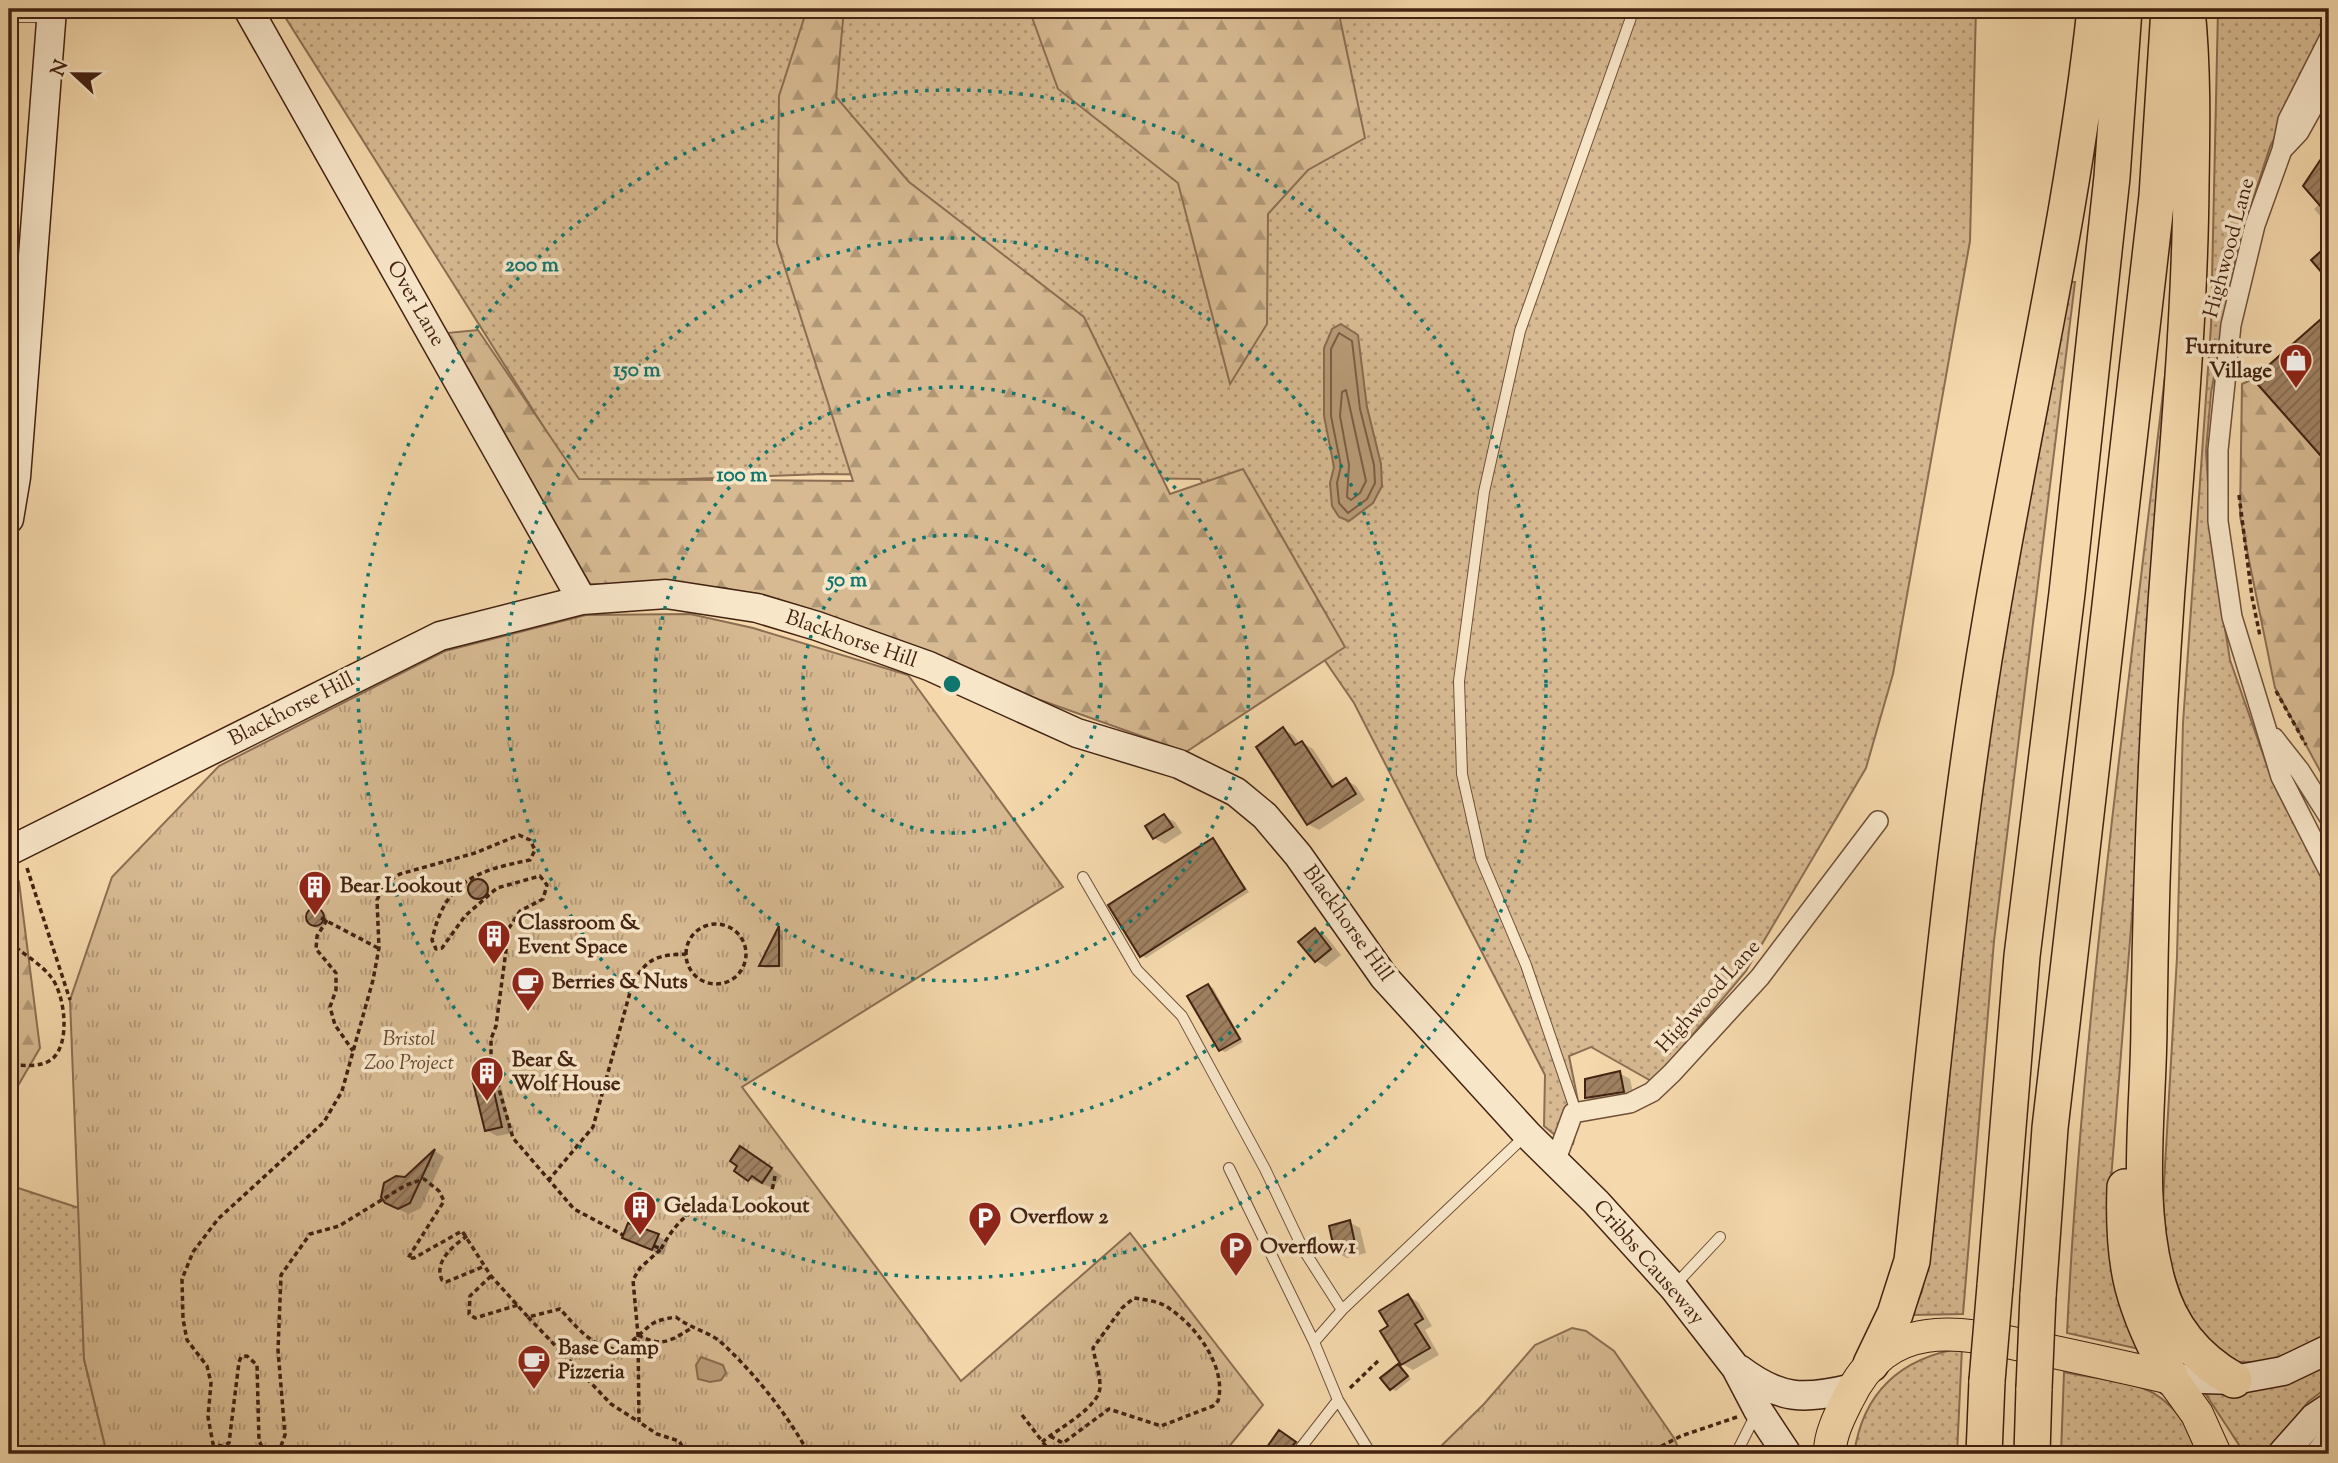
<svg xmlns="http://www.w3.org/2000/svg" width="2338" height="1463" font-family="'Sorts Mill Goudy',serif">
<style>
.grass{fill:url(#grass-dots);stroke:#8c6e52;stroke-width:2}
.forest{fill:url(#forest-firs);stroke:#8c6e52;stroke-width:2}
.park{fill:url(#park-tufts);stroke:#8c6e52;stroke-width:2}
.water{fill:#b89b77;stroke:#896b4e;stroke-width:2}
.shadow{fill:#0003}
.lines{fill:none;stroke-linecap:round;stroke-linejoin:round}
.shore{stroke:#7d5e44;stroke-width:2}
.building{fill:url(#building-hatch);stroke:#422211;stroke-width:2}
.lane-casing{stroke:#6f5038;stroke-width:12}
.street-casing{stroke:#6f5038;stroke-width:22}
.secondary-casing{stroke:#422211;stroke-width:31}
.primary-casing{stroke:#422211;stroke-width:34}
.highway-casing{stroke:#422211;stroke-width:38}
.path{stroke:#422211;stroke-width:3.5;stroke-dasharray:5 3.5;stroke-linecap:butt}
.lane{stroke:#f8e6c9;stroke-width:10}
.street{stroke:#f8e6c9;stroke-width:19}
.secondary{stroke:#f8e6c9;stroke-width:28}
.primary{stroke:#f5d9ac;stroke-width:32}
.highway{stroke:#f5d9ac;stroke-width:35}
.highway-bridge-casing{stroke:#422211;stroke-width:38;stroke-linecap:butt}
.highway-bridge{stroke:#f5d9ac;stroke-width:35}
.ring{fill:none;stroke:#0f766e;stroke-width:3.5;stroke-dasharray:3.5 7}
.labels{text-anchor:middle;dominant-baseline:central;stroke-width:7;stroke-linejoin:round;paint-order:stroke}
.street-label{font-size:21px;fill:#422211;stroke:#f8e6c9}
.poi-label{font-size:21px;font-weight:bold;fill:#422211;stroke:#f8e6c9;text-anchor:start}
.park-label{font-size:21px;font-style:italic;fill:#674831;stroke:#f8e6c9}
.centre{fill:#0f766e;stroke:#f8e6c9;stroke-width:3.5}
.ring-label{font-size:21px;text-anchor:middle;font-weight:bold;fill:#0f766e;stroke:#f8e6c9;stroke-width:7;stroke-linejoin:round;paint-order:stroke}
</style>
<defs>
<pattern id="grass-dots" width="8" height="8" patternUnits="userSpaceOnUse" patternTransform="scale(1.75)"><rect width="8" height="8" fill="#d7ba92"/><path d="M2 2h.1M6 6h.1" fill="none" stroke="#b09776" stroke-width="1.8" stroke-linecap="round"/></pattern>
<pattern id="forest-firs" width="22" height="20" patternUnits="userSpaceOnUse" patternTransform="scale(1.75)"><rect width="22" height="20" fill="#d7ba92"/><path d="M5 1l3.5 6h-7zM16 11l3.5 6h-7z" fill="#b09776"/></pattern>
<pattern id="park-tufts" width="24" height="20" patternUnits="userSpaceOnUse" patternTransform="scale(1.75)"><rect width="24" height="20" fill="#d7ba92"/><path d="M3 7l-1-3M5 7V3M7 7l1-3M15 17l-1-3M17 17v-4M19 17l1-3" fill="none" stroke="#b09776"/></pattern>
<pattern id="building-hatch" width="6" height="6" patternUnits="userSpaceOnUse" patternTransform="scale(1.75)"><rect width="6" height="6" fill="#9f8162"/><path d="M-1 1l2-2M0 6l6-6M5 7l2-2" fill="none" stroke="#83694f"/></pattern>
</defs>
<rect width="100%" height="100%" fill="#f5d9ac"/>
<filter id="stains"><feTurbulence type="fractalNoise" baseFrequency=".00286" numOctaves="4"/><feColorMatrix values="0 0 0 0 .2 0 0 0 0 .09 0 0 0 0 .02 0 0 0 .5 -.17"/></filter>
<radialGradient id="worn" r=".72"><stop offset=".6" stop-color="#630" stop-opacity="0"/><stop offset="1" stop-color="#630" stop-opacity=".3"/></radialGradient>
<path class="grass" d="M280 9H1976L1970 241 1893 674 1866 768 1746 971 1653 1082 1591 1047 1569 1056 1580 1111 1573 1144 1560 1139 1544 1126 1545 1075 1354 703 1200 479 823 474 579 483Z
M2218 9H2329V29L2270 147 2238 246 2211 393 2206 451 2212 548 2230 660 2272 780 2329 884V1339L2265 1362H2238L2208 1344 2186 1310 2168 1257 2163 1201 2177 957 2183 723 2211 326Z
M2069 282H2075L1994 941 1963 1314 1912 1315 1922 1291 1931 1247 1972 862 1996 682Z
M2173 305 2158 587 2109 1205 2148 1351 2067 1333C2084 989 2135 648 2173 305Z
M9 1185 79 1208 84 1359 107 1454H9Z
M1962 1348 1957 1454H1854C1863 1392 1900 1358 1962 1348Z
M2329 1363V1386L2308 1402 2266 1454H2245L2205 1393 2241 1392Z
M2064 1372C2090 1378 2121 1380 2145 1389 2171 1399 2193 1431 2204 1454H2061Z"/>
<path class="forest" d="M807 9H844L836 97 909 182 1084 317 1170 494 1243 469 1345 647 1186 752 726 588 590 584 447 333 478 330 579 479 853 481 777 243 779 96Z
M1029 9H1342L1340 19 1365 138 1308 170 1268 214 1267 324 1230 384 1178 183 1058 89Z
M2253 379 2329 465V780H2325L2275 688 2240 516 2242 384Z
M19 882 40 1048 9 1101V889Z"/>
<path class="park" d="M690 614 753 628 908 675 1063 887 742 1087 961 1381 1130 1233 1263 1405 1223 1454H107L84 1359 70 1000 112 877 219 766 445 651 586 615Z
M1572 1328 1586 1331 1614 1351 1674 1438 1681 1454H1433L1484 1404 1535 1345Z"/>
<path class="water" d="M1341 324 1358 335 1367 407 1381 464 1382 486 1373 503 1349 521 1339 517 1332 506 1330 483 1334 467 1324 416V348L1332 329Z
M701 1357 723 1365 726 1373 721 1380 710 1382 698 1379 696 1365Z"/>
<path class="shadow" d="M2329 150V226L2314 209 2320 203 2305 186Z
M2329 314V463L2256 379Z
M1283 729 1293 735 1300 744 1303 743 1313 749 1337 786 1346 780 1356 786 1365 800 1319 830 1308 824Z
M1164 816 1175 822 1182 833 1165 844 1154 838Z
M1213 840 1249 892 1146 958 1141 955Z
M471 891a9 9 0 1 1 18 0a9 9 0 1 1-18 0Z
M309 919a9 9 0 1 1 18 0a9 9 0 1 1-18 0Z
M779 929 783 931V967L765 968 761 965Z
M1315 930 1326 936 1341 955 1326 967 1316 961Z
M1208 986 1213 988 1243 1042 1225 1052 1220 1050Z
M1619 1073 1630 1079 1634 1097 1597 1103 1587 1097Z
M490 1076 500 1082 512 1133 497 1136 486 1130Z
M435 1151 444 1157 421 1208 409 1214 391 1206 383 1196Z
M751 1154 782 1176 773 1188 749 1179Z
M1349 1222 1360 1228 1366 1253 1347 1258 1336 1252Z
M658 1236 668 1242 663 1255 624 1238Z
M1408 1296 1418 1302 1432 1326 1425 1330 1439 1355 1413 1370 1402 1364 1391 1327Z
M1398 1366 1411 1379 1396 1391 1391 1389Z
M1279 1432 1296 1442 1311 1453 1264 1454Z"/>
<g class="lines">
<path class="shore" d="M1339 333 1352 341 1360 409 1374 465 1375 483 1367 499 1348 513 1339 503 1337 483 1341 466 1331 416V349Z
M1346 390 1366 481 1360 493 1351 500 1347 497 1349 465 1340 416 1342 392Z"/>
</g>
<path class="building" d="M2329 147V216L2303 186Z
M2329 244V281L2311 260Z
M2329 312V465L2253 379Z
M1283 727 1295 745 1302 741 1332 787 1346 778 1356 794 1307 825 1256 747Z
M1164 814 1173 827 1153 839 1145 826Z
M1213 838 1245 889 1140 957 1108 905Z
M468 889a10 10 0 1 1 20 0a10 10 0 1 1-20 0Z
M306 917a9 9 0 1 1 18 0a9 9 0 1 1-18 0Z
M779 926V966H759Z
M1315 928 1331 949 1315 962 1298 942Z
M1208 984 1240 1039 1219 1051 1187 996Z
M1620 1071 1624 1092 1585 1098V1079Z
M490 1074 502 1127 485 1131 472 1078Z
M740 1146 772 1168 762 1183 752 1176 748 1181 734 1171 737 1166 730 1161Z
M435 1149 410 1203 398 1209 385 1203 381 1197 384 1183 396 1176 405 1177Z
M1350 1220 1356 1248 1335 1253 1329 1226Z
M628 1223 659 1234 652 1250 622 1238Z
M1408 1294 1423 1319 1415 1324 1430 1348 1401 1365 1380 1331 1388 1326 1379 1311Z
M1398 1364 1408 1376 1390 1390 1380 1378Z
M1279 1430 1296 1442 1293 1445 1287 1454H1262Z"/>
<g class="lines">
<defs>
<path id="lane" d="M9 17H50
M1083 877 1137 970 1182 1016 1265 1169 1303 1249 1342 1310
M1573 1113 1574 1106 1526 965 1481 859 1462 774 1459 681 1484 492 1520 331 1634 9
M1229 1168 1314 1342
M1675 1285 1720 1237
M1296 1454 1338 1400
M1371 1454 1338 1400 1314 1342 1342 1310 1526 1135
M1736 1454 1756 1414"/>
<path id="street" d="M2329 39 2288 120 2282 150 2255 225 2231 325 2218 450V521L2232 617 2281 777 2329 871
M2283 149 2299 132 2329 78
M2274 738 2300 771 2329 817
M1555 1162 1573 1113 1630 1103 1652 1092 1672 1073 1760 977 1878 821"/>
<path id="secondary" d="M248 9 582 600
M9 519 16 477 52 9
M9 851 440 636 582 600 666 594 757 608 817 626 929 666 1077 733 1179 764 1236 792 1265 816 1298 855 1384 977 1527 1134 1596 1202 1673 1287 1736 1368 1758 1410 1787 1454
M1739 1369C1780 1400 1803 1400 1853 1388
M2171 1378 2234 1380 2283 1371 2329 1349
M2282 1454 2314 1418 2329 1408
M2320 1454 2329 1443"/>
<path id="primary" d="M1830 1454C1829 1436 1840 1415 1848 1399 1891 1310 1968 1334 2045 1350 2087 1359 2129 1368 2171 1378L2197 1414 2215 1454"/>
<path id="highway" d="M2187 9C2193 68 2192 126 2191 185 2190 303 2180 420 2171 537 2158 699 2151 861 2149 1023 2149 1108 2134 1201 2158 1284 2170 1327 2195 1358 2234 1380
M2125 1187C2122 1270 2133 1304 2171 1378
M1995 1286 2022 956 2067 593 2112 177 2124 9
M2038 1296 2050 1128 2157 196 2169 9
M1871 1364 1895 1314 1912 1261C1935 1048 1954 834 1990 623 2024 418 2073 215 2095 9
M1984 1454 1987 1381
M2032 1454 2034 1388"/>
</defs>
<use href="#lane" class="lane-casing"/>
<use href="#street" class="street-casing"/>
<use href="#secondary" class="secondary-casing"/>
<use href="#primary" class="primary-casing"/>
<use href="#highway" class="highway-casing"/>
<path class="path" d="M2239 495 2252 597 2260 636
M2276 691 2306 745
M27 868 70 1000
M321 918 378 948
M327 920 317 936 316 949 336 973V990L330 1007 335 1025 353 1051
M686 954a30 30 0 1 1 60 0a30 30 0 1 1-60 0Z
M9 942C22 953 41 964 51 977 65 994 71 1044 52 1059 41 1068 22 1065 9 1065
M548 1181 593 1127 632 985C646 958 657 955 686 954
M467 1236C454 1245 433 1262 442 1280L446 1282 485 1266
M654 1246 661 1249 640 1268 633 1280 638 1335 639 1422 657 1434 679 1441 687 1454
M661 1249C673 1227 690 1204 718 1206 754 1207 765 1231 775 1176
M491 1276 470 1296 469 1314 475 1318 518 1305
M528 1317 611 1404 639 1422
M638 1335C661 1347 669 1342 690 1329
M1350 1388 1378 1361
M1022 1415 1052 1454
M1042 1442C1057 1429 1101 1407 1100 1386 1100 1374 1095 1360 1093 1348L1122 1308 1134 1298C1146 1300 1160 1301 1170 1309 1197 1327 1227 1368 1218 1401L1213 1406 1161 1426 1109 1409 1063 1443 1050 1436
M266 1454 259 1441 257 1365 247 1356 241 1357 239 1362 229 1443 222 1446 213 1444 208 1417 211 1383 207 1366 187 1340 183 1319 182 1279 193 1252 218 1219 324 1122 342 1091 373 980 379 948 377 900 385 883 400 874 475 853 519 835 530 840 535 850 530 860C475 871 445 881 432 940L436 949 442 948 465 916 497 888 540 876 547 885 543 899 520 911 509 928 496 1026 491 1039V1061L513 1138 574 1209 623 1235
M278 1454 285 1435 278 1350 281 1275 310 1234 339 1226 406 1185 424 1179 439 1191 444 1201 408 1258H414L462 1231 491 1276 528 1317 560 1309C576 1326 605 1364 631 1342 651 1326 648 1321 676 1317 691 1329 709 1331 723 1344 756 1375 787 1414 809 1454
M1646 1454 1681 1436 1737 1417"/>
<use href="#lane" class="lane"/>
<use href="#street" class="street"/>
<use href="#secondary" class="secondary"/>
<use href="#primary" class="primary"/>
<use href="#highway" class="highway"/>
<defs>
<path id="highway-bridge" d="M1987 1381 1995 1286
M2034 1388 2038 1296"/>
</defs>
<use href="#highway-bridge" class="highway-bridge-casing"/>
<use href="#highway-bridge" class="highway-bridge"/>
</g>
<g class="ring">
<circle cx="952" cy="684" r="149"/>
<circle cx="952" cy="684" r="297"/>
<circle cx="952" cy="684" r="446"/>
<circle cx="952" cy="684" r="594"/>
</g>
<defs>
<symbol id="shop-pin" viewBox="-11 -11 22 30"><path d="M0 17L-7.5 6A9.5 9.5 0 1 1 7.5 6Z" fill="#8f2418" stroke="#f8e6c9"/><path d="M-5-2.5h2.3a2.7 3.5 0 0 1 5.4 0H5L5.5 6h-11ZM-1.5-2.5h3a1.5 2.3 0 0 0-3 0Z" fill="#fff"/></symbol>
<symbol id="building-pin" viewBox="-11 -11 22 30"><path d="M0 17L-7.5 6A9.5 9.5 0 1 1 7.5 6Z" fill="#8f2418" stroke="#f8e6c9"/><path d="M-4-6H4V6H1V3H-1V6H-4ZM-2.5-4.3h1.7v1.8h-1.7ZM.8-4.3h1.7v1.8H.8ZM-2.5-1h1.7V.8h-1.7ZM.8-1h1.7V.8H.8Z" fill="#fff"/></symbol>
<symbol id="cafe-pin" viewBox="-11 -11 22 30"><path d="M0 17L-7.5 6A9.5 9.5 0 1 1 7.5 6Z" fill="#8f2418" stroke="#f8e6c9"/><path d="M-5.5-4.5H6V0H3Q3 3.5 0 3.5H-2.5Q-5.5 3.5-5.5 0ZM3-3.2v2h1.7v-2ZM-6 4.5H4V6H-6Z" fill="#fff"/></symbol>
<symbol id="parking-pin" viewBox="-11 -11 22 30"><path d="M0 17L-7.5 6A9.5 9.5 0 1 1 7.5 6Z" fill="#8f2418" stroke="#f8e6c9"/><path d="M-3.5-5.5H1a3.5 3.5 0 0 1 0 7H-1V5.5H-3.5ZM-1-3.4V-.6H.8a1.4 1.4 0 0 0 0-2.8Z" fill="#fff"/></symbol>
</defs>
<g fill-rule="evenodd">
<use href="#shop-pin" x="2277" y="341" width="38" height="52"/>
<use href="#building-pin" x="296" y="868" width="38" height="52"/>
<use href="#building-pin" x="475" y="917" width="38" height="52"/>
<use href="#cafe-pin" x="509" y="964" width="38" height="52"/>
<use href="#building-pin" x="468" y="1054" width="38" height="52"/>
<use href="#building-pin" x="621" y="1188" width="38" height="52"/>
<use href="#parking-pin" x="966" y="1199" width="38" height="52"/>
<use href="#parking-pin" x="1217" y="1229" width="38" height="52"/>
<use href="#cafe-pin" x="515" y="1342" width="38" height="52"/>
</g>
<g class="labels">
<g class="street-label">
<text transform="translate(2230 248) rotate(-75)">Highwood Lane</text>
<text transform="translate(415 304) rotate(60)">Over Lane</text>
<text transform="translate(851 640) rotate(19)">Blackhorse Hill</text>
<text transform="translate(292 710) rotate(-27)">Blackhorse Hill</text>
<text transform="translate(1347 924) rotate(54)">Blackhorse Hill</text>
<text transform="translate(1709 997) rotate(-48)">Highwood Lane</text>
<text transform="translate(1648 1263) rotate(49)">Cribbs Causeway</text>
</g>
<g class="poi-label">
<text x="2272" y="348" text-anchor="end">Furniture<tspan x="2272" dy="24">Village</tspan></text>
<text x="340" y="887">Bear Lookout</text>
<text x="518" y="924">Classroom &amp;<tspan x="518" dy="24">Event Space</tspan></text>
<text x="552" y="983">Berries &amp; Nuts</text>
<text x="512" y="1061">Bear &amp;<tspan x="512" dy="24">Wolf House</tspan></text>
<text x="664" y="1207">Gelada Lookout</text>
<text x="1010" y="1218">Overflow 2</text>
<text x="1260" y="1248">Overflow 1</text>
<text x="558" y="1349">Base Camp<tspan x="558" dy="24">Pizzeria</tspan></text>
</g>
<g class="park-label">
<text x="409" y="1040">Bristol<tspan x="409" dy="24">Zoo Project</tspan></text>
</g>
</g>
<circle cx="952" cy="684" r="10" class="centre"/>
<g class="ring-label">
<text x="532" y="271">200 m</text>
<text x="637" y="376">150 m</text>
<text x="742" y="481">100 m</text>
<text x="847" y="586">50 m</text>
</g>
<rect width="2338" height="1463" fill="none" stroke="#f5d9ac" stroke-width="35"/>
<rect x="10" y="10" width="2317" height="1442" fill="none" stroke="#422211" stroke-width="3.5"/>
<rect x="18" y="18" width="2303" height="1428" fill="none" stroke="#422211" stroke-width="2"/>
<g transform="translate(74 74) rotate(292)" stroke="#f8e6c9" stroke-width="5" paint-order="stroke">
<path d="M0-5L12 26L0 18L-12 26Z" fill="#422211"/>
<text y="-10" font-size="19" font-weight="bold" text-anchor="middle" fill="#422211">N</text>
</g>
<rect width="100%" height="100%" filter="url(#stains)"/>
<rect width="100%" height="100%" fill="url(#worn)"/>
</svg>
